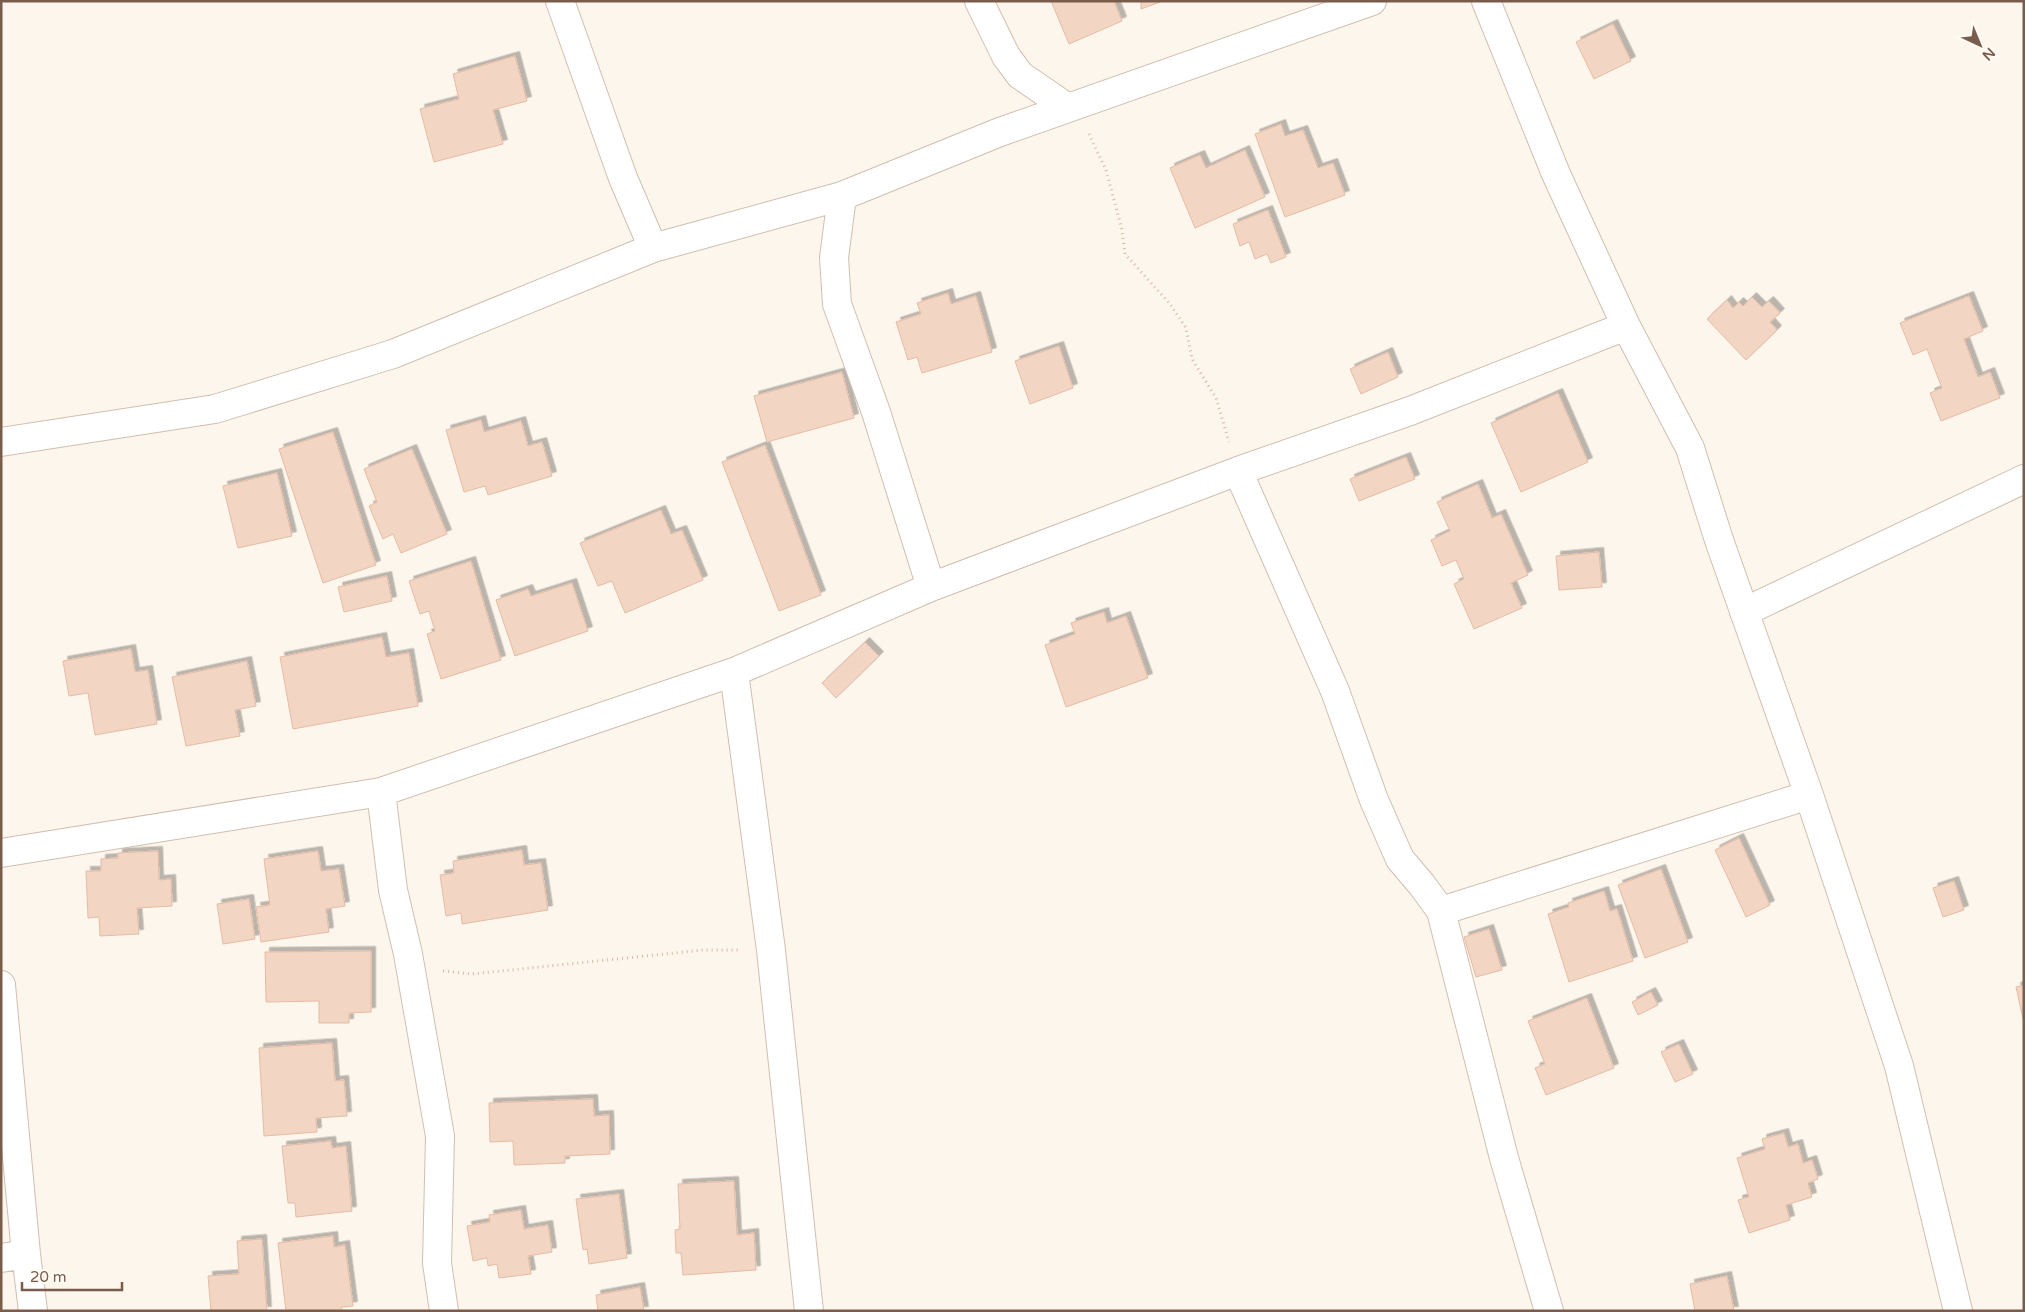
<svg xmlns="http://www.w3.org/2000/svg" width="2025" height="1312" font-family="'Varela Round',sans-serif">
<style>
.building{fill:#f3d5c3;stroke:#e6bba3;filter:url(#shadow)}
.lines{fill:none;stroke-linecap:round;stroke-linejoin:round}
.minor-casing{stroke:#d1beb0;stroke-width:30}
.path{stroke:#d9b8a5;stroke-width:3;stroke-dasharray:1 4;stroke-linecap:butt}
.minor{stroke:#fff;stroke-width:28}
</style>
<defs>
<filter id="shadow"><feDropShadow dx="4.5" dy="-4.5" stdDeviation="0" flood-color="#0004"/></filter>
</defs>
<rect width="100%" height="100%" fill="#fdf6ec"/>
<path class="building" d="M1051 1H1114L1122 21 1069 44Z
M1141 1H1163L1141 9Z
M1613 24 1631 61 1594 79 1576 42Z
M515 56 527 101 493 110 503 144 434 162 420 109 459 99 453 74Z
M1281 124 1285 136 1303 130 1318 168 1333 163 1345 195 1285 217 1255 134Z
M1245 150 1265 197 1195 228 1170 168 1200 155 1206 168Z
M1268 210 1286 257 1271 263 1267 254 1255 259 1249 242 1240 246 1233 224Z
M948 293 951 304 976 296 992 352 922 373 917 357 908 360 896 322 921 314 917 303Z
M1969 296 1983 331 1964 339 1978 377 1990 372 2000 398 1941 421 1930 393 1942 388 1927 349 1913 355 1900 323Z
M1752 297 1762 307 1769 301 1780 313 1770 322 1777 330 1746 360 1707 319 1727 300 1733 308 1739 302 1743 306Z
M1059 346 1073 388 1030 404 1015 361Z
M1388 352 1398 377 1361 394 1350 369Z
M842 372 854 418 767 442 754 396Z
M1558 393 1588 462 1521 492 1491 423Z
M481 420 484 432 521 421 528 446 542 442 552 476 488 495 485 486 464 492 446 430Z
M333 432 376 565 323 583 279 449Z
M765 445 821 595 779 611 722 462Z
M412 449 447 534 401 553 393 534 383 539 369 506 377 502 364 469Z
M1406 457 1415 479 1359 501 1350 479Z
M277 473 292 536 238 548 223 486Z
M1478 484 1492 518 1501 514 1528 575 1511 583 1522 608 1474 629 1454 584 1464 579 1456 560 1442 566 1431 540 1450 531 1437 502Z
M661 510 671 534 682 530 703 580 625 613 612 581 598 586 580 543Z
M1599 552 1602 587 1559 590 1556 556Z
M471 561 501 660 441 679 427 634 435 631 429 611 420 614 409 581Z
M387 576 392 601 344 612 338 587Z
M572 583 588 631 515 656 496 600 528 589 531 596Z
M1104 612 1107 623 1126 616 1148 678 1066 707 1045 645 1075 634 1071 623Z
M382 637 386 657 409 653 418 706 293 729 280 657Z
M865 642 879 656 836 698 822 683Z
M131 649 135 672 148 670 157 724 95 735 88 693 69 696 63 661Z
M247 661 256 706 235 710 240 736 186 746 172 677Z
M1739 838 1770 905 1746 917 1715 850Z
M522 850 524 865 541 863 548 910 462 924 461 913 446 916 440 875 454 873 453 861Z
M158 851 159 880 171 879 172 906 137 908 139 934 100 936 99 917 88 918 86 871H101V859L118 858V853Z
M318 851 321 871 339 869 345 906 326 909 329 932 261 942 256 907 270 905 264 859Z
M1661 869 1688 942 1645 958 1618 885Z
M1954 881 1964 910 1943 917 1933 888Z
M1604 891 1610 911 1617 909 1633 961 1569 982 1548 914 1569 907 1568 903Z
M249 899 255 939 223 944 217 904Z
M1489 929 1502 970 1476 977 1464 937Z
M371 951V1012L349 1013V1023H319V1001L266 1002 265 952Z
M2024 985V1018L2023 1019 2016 987Z
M1651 992 1658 1005 1638 1015 1632 1002Z
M1587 998 1614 1068 1546 1095 1535 1068 1545 1064 1528 1021Z
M332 1043 335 1081 344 1080 347 1116 316 1118 317 1132 264 1136 259 1048Z
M1679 1044 1693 1074 1675 1082 1661 1052Z
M593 1099 594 1116 609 1115 610 1154 565 1156V1163L514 1165 513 1141 490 1142 489 1103Z
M1784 1133 1788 1147 1798 1144 1803 1163 1812 1160 1818 1179 1808 1183 1812 1197 1786 1205 1790 1220 1749 1233 1738 1200 1749 1197 1737 1158 1765 1149 1762 1139Z
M331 1141 332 1148 346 1146 352 1211 296 1217 295 1203H288L282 1146Z
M734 1181 737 1235 754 1233 756 1270 683 1275 681 1253H676L675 1230 680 1229 678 1184Z
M619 1194 627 1258 589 1264 587 1249 583 1250 576 1199Z
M521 1210 524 1229 548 1225 552 1252 528 1256 531 1274 499 1278 497 1264 488 1266 487 1258 473 1261 467 1226 490 1222 489 1215Z
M333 1236 334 1247 345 1245 353 1306 341 1307 342 1311H286L278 1243Z
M262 1239 267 1311H211L208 1276 239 1274 237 1241Z
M1727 1276 1734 1311H1695L1690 1284Z
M640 1287 644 1311H598L596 1295Z"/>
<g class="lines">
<defs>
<path id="minor" d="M560 1 623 178 653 248
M979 1 1006 56 1020 75 1068 108
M1486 1 1556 174 1626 326 1690 448 1719 540 1809 795 1899 1066 1958 1311
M842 196 834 258 837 304 876 412 931 587
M1 442 215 409 393 354 653 248 842 196 1000 132 1372 1
M1238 471 1335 691 1374 800 1400 859 1422 885 1441 911 1504 1158 1549 1311
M1744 612 2024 479
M734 672 771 950 809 1311
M381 792 393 890 408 954 440 1136 437 1263 444 1311
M1 853 381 792 734 672 931 587 1238 471 1410 411 1626 326
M1441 911 1809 795
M1 985 26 1254 33 1311
M1 1258 26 1254"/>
</defs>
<use href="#minor" class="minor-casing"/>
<path class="path" d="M1089 134 1106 170 1122 230 1125 254 1170 304 1186 328 1192 359 1216 398 1229 442
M443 971 472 974 703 950H740"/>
<use href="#minor" class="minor"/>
</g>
<rect width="2025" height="1312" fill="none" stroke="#7a5c4d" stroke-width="5"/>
<g transform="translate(1980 45) rotate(136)" stroke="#fffaf3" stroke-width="4" paint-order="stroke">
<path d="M0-4L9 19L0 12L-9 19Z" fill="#7a5c4d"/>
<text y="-8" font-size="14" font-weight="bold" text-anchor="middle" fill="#7a5c4d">N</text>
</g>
<path d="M22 1282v8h100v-8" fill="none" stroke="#7a5c4d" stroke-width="2.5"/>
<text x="30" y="1282" font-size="15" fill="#7a5c4d" stroke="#fffaf3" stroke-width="4" paint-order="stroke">20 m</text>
</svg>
